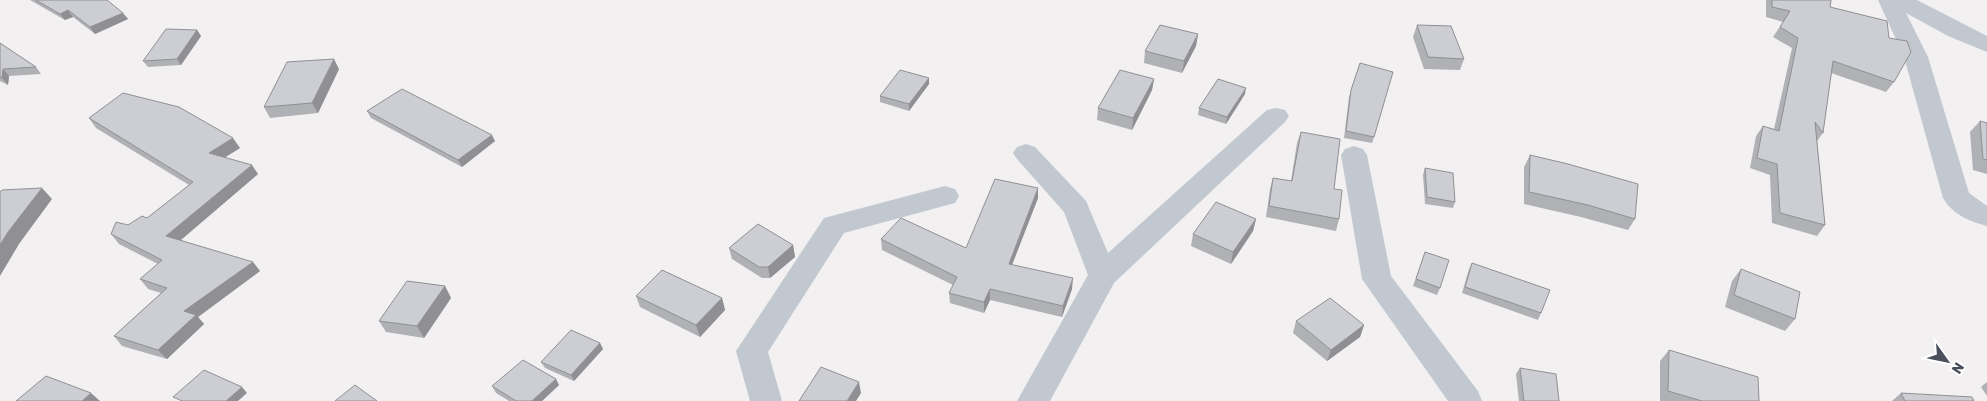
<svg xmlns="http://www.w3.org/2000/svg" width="1987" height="401" font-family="Rubik,sans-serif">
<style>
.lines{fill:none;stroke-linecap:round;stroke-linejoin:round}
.minor{fill:#c2c8d0;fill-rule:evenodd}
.wall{fill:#b0b1b5}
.shaded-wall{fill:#909094}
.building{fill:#cdced3;stroke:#909094}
</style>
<rect width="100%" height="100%" fill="#f2f0f0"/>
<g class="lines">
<path class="minor" d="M1878 0H1917L1987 36V52L1948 36 1906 13 1928 57 1969 193 1987 206V226C1969 221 1953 215 1943 198L1904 57Z
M1276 108 1285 110 1289 116 1285 122 1114 283 1050 401H1017L1088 275 1064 212 1017 159 1013 153 1017 147 1026 144 1035 147 1086 201 1108 253 1267 110Z
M1354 146 1363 149 1367 155 1391 276 1478 391 1482 401H1448L1362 279 1341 155 1345 149Z
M945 186 955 189 959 196 955 203 844 233 768 352 782 401H750L736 351 824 218Z"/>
</g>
<path class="wall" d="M30 0H107L128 19 95 34 73 17 65 20Z
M1766 0H1831L1830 7 1889 38 1894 82 1886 92 1831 73 1823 133 1817 141 1825 225 1817 236 1772 223 1770 175 1750 168 1756 136 1763 126 1774 129 1792 48 1773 37 1783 22 1766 17Z
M1417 25 1464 59 1460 70 1424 69 1413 37Z
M197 30 201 36 181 65 148 67 143 61Z
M1198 34 1196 46 1182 73 1144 63 1145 51Z
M0 43 36 67 41 74 9 76 8 85 0 81Z
M1360 63 1374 137 1372 143 1344 138 1349 97Z
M339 69 318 113 270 118 264 107Z
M929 78V84L909 111 880 102V96Z
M1154 79 1152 90 1132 130 1097 120 1098 108Z
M1245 94 1226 124 1198 115 1199 108Z
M367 111 495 141 462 167 371 118Z
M89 118 240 148 225 157 258 174 180 240 260 271 198 317 204 324 167 359 122 346 114 336 161 293 148 289 140 279 158 264 119 244 111 234 128 225 147 218 189 185 96 128Z
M1980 121 1987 123V174L1973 170 1970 132Z
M1301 132 1334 189 1339 219 1336 231 1266 217 1270 189 1273 178 1291 181 1297 143Z
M1530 155 1635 219 1628 230 1581 217 1524 204V167Z
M1425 168 1455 202 1453 208 1425 204 1423 175Z
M1038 198 1012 265 1072 289 1062 317 990 300 984 313 950 303 949 293 953 285 882 250 881 239 966 248Z
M1256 219 1253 231 1231 264 1191 246 1193 234Z
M793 245 795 257 770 278H762L732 259 729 248Z
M1425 252 1440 288 1437 295 1413 286Z
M1472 263 1541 313 1538 320 1462 293 1469 269Z
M1741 269 1795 319 1785 331 1725 307 1732 281Z
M445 286 451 298 424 338 386 332 379 321Z
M636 296 722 298 725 310 700 337 640 307Z
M1296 321 1364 325 1360 337 1327 361 1293 333Z
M600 343 603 349 574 381 545 368 541 362Z
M1669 350 1759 401H1660V361Z
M1520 368 1559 401H1519L1516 374Z
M556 379 559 385 542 401H509L496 393 492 386Z
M1987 382V396L1981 387Z
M1901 393 1974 401H1892Z"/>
<path class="shaded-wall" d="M68 10 73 17 65 20 60 14Z
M123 13 128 19 95 34 90 27Z
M197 30 201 36 181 65 177 59Z
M1198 34 1196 46 1182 73 1184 61Z
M334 59 339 69 318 113 312 103Z
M3 69 9 76 8 85 2 78Z
M929 78V84L909 111V104Z
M1154 79 1152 90 1132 130 1133 118Z
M1246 88 1245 94 1226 124 1227 117Z
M492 135 495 141 462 167 458 160Z
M233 138 240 148 216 163 209 153Z
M252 165 258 174 174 246 166 236Z
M42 188 52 199 19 244 0 276V245L8 232Z
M1038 188V198L1008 275 1009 264Z
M1256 219 1253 231 1231 264 1233 252Z
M793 245 795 257 770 278 768 267Z
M253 262 260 271 198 317 204 324 167 359 158 350 184 311Z
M1073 278 1072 289 1062 317 1063 306Z
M445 286 451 298 424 338 417 326Z
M990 289V300L984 313V302Z
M722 298 725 310 700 337 696 325Z
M1364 325 1360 337 1327 361 1331 350Z
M600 343 603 349 574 381 571 375Z
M556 379 559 385 542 401H532Z
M859 382 861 393 856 401H847Z
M242 387 247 393 238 401H226Z
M91 393 100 401H82Z"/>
<path class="building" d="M36 0H107L123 13 90 27 68 10 60 14Z
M1772 0H1831L1830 7 1887 21 1889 38 1907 41 1911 52 1894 82 1833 61 1823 133 1815 122 1825 225 1780 213 1777 164 1757 158 1763 126 1779 131 1798 38 1780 27 1790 11 1772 7Z
M1160 25 1198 34 1184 61 1145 51Z
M1417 25 1451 26 1464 59 1428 57Z
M166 29 197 30 177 59 143 61Z
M0 43 36 67 3 69 2 78 0 77Z
M334 59 312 103 264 107 287 62Z
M1360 63 1393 72 1374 137 1346 131 1351 90Z
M900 70 929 78 909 104 880 96Z
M1120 70 1154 79 1133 118 1098 108Z
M1218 79 1246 88 1227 117 1199 108Z
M402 89 492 135 458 160 367 111Z
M123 93 179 107 233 138 209 153 252 165 166 236 253 262 184 311 196 315 158 350 114 336 167 288 140 279 162 260 111 234 116 222 128 225 142 216 147 218 193 182 89 118Z
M1980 121 1987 123V160L1983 159Z
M1301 132 1340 139 1334 189 1342 190 1339 219 1269 206 1273 178 1292 181Z
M1530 155 1568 164 1638 184 1635 219 1588 205 1529 192Z
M1425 168 1453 173 1455 202 1427 197Z
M995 179 1038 188 1009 264 1073 278 1063 306 990 289 984 302 949 293 957 277 881 239 901 218 966 248Z
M42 188 8 232 0 245V192L2 190Z
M1216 202 1256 219 1233 252 1193 234Z
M758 224 793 245 768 267H759L729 248Z
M1425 252 1449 260 1440 288 1416 279Z
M1472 263 1550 290 1541 313 1465 287Z
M1741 269 1800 292 1795 319 1734 295Z
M662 270 722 298 696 325 636 296Z
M407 281 445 286 417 326 379 321Z
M1330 298 1364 325 1331 350 1296 321Z
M571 330 600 343 571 375 541 362Z
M1669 350 1758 377 1759 401H1702L1668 391Z
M523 360 556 379 532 401H516L492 386Z
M821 367 859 382 847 401H799Z
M1520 368 1556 374 1559 401H1524Z
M204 370 242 387 226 401H182L173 397Z
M46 376 91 393 82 401H16Z
M355 385 377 401H335Z
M1901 393 1972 397 1974 401H1905Z"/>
<g transform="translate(1947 361) rotate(123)" stroke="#ffffff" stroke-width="4" paint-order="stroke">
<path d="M0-4L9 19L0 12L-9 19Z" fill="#49505b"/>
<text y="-8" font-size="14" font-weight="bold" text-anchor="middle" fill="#49505b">N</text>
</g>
</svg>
